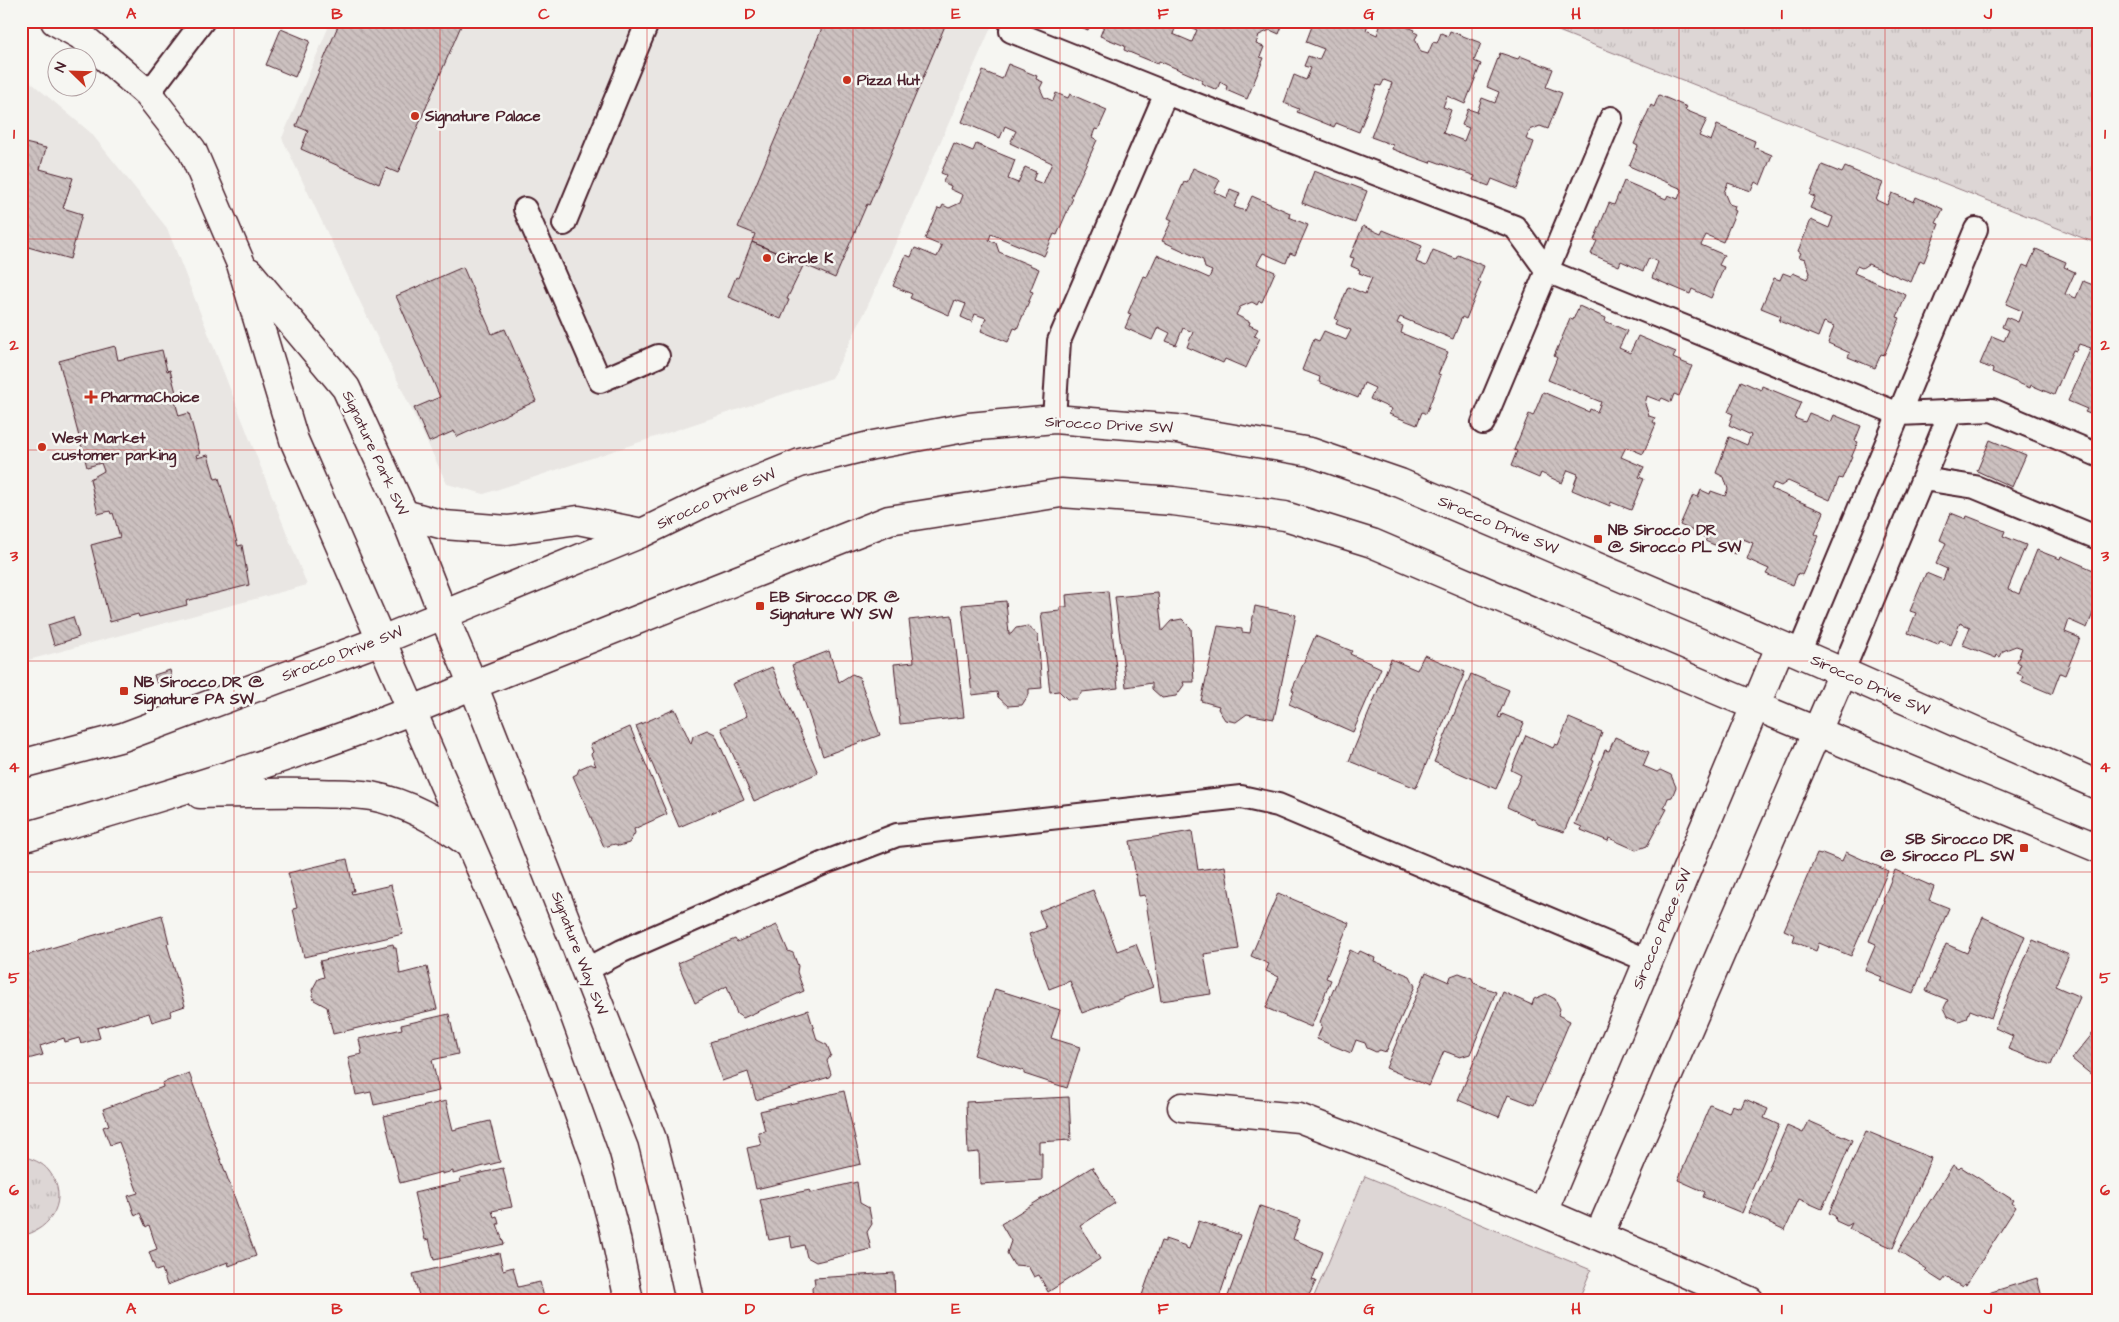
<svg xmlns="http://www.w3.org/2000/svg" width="2119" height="1322" font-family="'Architects Daughter',sans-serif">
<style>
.built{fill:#e9e6e3}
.grass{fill:url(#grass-tufts);stroke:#947a80}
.park{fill:#ddd6d5;stroke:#947a80}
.building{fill:url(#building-back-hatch);stroke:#4a1f2b}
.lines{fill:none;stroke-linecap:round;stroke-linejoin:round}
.lane-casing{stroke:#4a1f2b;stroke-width:26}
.street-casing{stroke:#4a1f2b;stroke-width:31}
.secondary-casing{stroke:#4a1f2b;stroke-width:31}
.lane{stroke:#f6f6f2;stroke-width:22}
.street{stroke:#f6f6f2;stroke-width:28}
.secondary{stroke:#f6f6f2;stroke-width:28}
.grid{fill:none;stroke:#d62828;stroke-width:1;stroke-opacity:0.55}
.poi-dot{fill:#c8321e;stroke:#f6f6f2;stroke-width:2}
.labels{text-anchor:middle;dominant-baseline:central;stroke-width:5;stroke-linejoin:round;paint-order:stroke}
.poi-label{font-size:15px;font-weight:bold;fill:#4a1f2b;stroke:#f6f6f2;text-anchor:start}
.street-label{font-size:15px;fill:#4a1f2b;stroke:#f6f6f2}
.neatline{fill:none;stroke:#d62828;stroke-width:2}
.grid-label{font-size:16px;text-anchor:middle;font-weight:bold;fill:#d62828}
</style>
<defs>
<pattern id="grass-tufts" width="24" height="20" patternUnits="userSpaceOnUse" patternTransform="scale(1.25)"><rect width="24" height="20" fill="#ddd6d5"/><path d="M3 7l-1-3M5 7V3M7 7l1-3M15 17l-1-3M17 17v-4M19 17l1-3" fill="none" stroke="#bfb7b7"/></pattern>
<pattern id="building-back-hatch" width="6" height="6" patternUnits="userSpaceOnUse" patternTransform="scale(1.25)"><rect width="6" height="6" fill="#ccc1c0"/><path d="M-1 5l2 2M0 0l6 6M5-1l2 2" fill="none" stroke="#b1a5a5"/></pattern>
</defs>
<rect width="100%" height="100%" fill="#f6f6f2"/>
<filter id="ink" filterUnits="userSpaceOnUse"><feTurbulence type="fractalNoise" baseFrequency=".02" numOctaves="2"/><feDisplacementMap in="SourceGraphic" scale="10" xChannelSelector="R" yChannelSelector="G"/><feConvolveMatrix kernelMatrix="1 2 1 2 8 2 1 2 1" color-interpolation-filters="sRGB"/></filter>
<g filter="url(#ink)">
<path class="built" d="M331 21H994L865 312 832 378 484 494 447 484 282 138Z
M21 74 91 133 167 228 307 585 21 662Z"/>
<path class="grass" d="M1533 21H2098V244Z
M22 1156C32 1159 42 1162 49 1171 70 1198 52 1230 21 1236Z"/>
<path class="park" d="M1365 1176 1591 1270 1578 1301H1312Z"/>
<path class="building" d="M340 21H463L398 173 386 168 379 184 301 149 308 131 296 126Z
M825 21H947L869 205 867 204 835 278 752 242 755 234 738 227Z
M1067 21H1092L1088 30Z
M1106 21H1178L1173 34 1192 42 1197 30 1192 28 1195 21H1284L1279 34 1270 30 1259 35 1256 44 1264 47 1260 57 1264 58 1247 99 1226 90 1227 86 1220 82 1217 90 1201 83 1203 80 1159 61 1158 64 1124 50 1125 46 1100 36Z
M1314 21H1369L1366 30 1377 35 1382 21H1393L1415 30 1414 32 1418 34 1415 39 1421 52 1428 54 1433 42 1437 43 1441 33 1448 36 1450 31 1481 43 1474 61 1481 64 1465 104 1447 96 1443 107 1451 110 1443 133 1464 141 1469 128 1462 125 1468 109 1477 112 1482 98 1495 103 1499 92 1487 87 1500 53 1518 59 1520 56 1553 69 1546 87 1562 93 1548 129 1540 126 1530 130 1526 139 1534 142 1517 189 1492 179 1489 186 1473 180 1475 176 1431 160 1430 163 1392 149 1393 145 1371 137 1392 83 1384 80 1381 86 1377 85 1359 132 1336 123 1334 127 1297 112 1299 109 1284 103 1294 75 1306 80 1311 68 1304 66 1308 56 1319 60 1324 49 1306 42Z
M281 29 310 41 295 77 266 65Z
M1008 64 1037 76 1036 79 1043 82 1040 88 1044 97 1053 101 1056 93 1068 98 1070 94 1107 110 1098 130 1095 129 1092 137 1097 140 1071 197 1073 198 1057 235 1054 234 1044 256 991 234 989 240 996 243 999 252 1039 269 1030 291 1033 292 1017 329 1014 328 1008 342 981 331 986 318 975 314 972 322 961 317 966 304 955 300 949 315 910 298 912 294 893 286 906 255 911 257 915 248 937 257 942 246 925 239 938 208 941 209 943 205 949 208 960 203 963 195 950 189 951 186 943 182 946 175 941 173 954 143 973 151 976 144 1015 160 1008 179 1018 183 1025 167 1036 172 1033 180 1043 184 1052 163 1010 143 1016 131 1005 126 1000 138 962 122 983 71 1002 79Z
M1659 95 1687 107 1685 110 1707 119 1699 136 1711 141 1717 125 1755 141 1753 147 1772 155 1760 185 1755 182 1751 191 1728 183 1724 192 1729 204 1735 206 1734 210 1736 211 1723 242 1706 235 1701 245 1724 255 1719 265 1724 267 1711 298 1692 289 1690 294 1652 278 1658 262 1649 258 1643 271 1621 261 1619 266 1591 254 1597 241 1594 240 1609 203 1614 205 1624 181 1666 199 1668 195 1678 199 1682 189 1629 166 1638 146 1634 144 1651 105 1654 107Z
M21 142 46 148 40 169 73 178 63 208 82 214 70 259 21 245Z
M1822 165 1842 173 1845 167 1883 183 1876 200 1887 205 1892 193 1914 202 1916 197 1943 209 1936 223 1939 224 1924 262 1920 260 1911 282 1868 264 1862 268 1857 266 1854 273 1906 295 1897 317 1900 318 1884 355 1881 354 1875 368 1848 357 1850 353 1828 343 1834 326 1824 322 1818 337 1779 321 1781 316 1761 308 1774 278 1780 280 1783 273 1791 276 1793 273 1807 279 1810 273 1805 259 1799 257 1801 253 1798 251 1811 220 1829 228 1833 217 1810 208 1815 197 1810 195Z
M1193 168 1220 180 1214 192 1227 198 1230 189 1240 193 1234 207 1245 211 1252 196 1290 213 1289 217 1308 225 1295 255 1290 253 1286 263 1263 253 1257 264 1275 272 1262 302 1259 301 1257 305 1252 302 1240 307 1236 315 1250 322 1249 325 1258 329 1254 336 1260 338 1246 368 1225 359 1223 363 1187 347 1193 332 1183 328 1176 345 1166 341 1170 333 1158 327 1152 340 1125 328 1131 314 1128 313 1144 276 1147 277 1157 255 1209 278 1212 271 1205 268 1203 260 1162 241 1172 220 1168 218 1184 182 1187 183Z
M1314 171 1367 191 1355 223 1302 203Z
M1363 226 1381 234 1383 230 1422 246 1416 262 1426 266 1433 250 1456 259 1458 255 1484 266 1478 281 1481 283 1466 319 1462 317 1453 339 1400 317 1397 323 1403 326 1401 333 1448 352 1438 374 1441 375 1426 414 1422 412 1417 425 1389 414 1392 409 1370 399 1375 388 1364 383 1358 398 1319 382 1320 377 1302 370 1314 339 1319 341 1324 331 1346 340 1351 330 1336 324 1338 320 1335 319 1348 287 1365 294 1372 278 1359 273 1360 270 1351 266 1354 258 1350 257Z
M752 242 804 264 787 299 789 300 781 319 728 297 736 277 738 278Z
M2036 249 2066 262 2064 267 2075 272 2065 294 2076 298 2083 281 2098 287V417L2085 412 2087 409 2068 401 2091 348 2079 344 2076 351 2073 350 2054 395 2031 385 2030 388 1992 372 1993 369 1980 364 1992 336 2004 341 2009 330 2002 327 2006 317 2018 322 2022 311 2006 304 2023 265 2028 267Z
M463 267 492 334 505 329 536 401 457 437 454 431 429 442 414 408 440 397 396 296Z
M1579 306 1606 318 1605 321 1627 331 1619 348 1630 353 1638 336 1676 352 1673 358 1692 366 1679 396 1674 394 1671 402 1662 398 1660 401 1647 396 1645 404 1649 416 1655 418 1653 422 1656 424 1643 454 1626 447 1621 457 1644 467 1639 477 1644 479 1631 510 1611 502 1610 506 1572 490 1578 474 1568 470 1562 483 1541 473 1539 478 1511 466 1517 451 1514 450 1529 414 1533 416 1543 392 1589 412 1590 409 1597 412 1601 402 1548 380 1557 358 1554 356 1570 319 1573 320Z
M115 346 118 360 162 350 167 371 170 370 178 400 175 401 179 416 189 413 200 454 196 455 197 458 208 455 215 479 219 478 238 546 242 545 249 585 186 601 187 605 139 617 138 614 110 622 91 545 120 537 113 513 111 514 110 511 98 514 90 479 104 471 101 463 87 467 59 361Z
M1741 381 1761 390 1762 386 1801 402 1794 418 1805 422 1809 413 1831 422 1834 415 1861 426 1855 441 1858 442 1842 479 1839 478 1830 500 1788 481 1781 486 1774 483 1771 489 1824 512 1815 534 1819 536 1802 575 1798 573 1793 585 1766 574 1769 569 1747 559 1753 543 1743 539 1736 554 1705 541 1707 538 1699 535 1700 534 1680 525 1693 495 1698 497 1701 490 1710 494 1711 491 1725 496 1728 489 1724 477 1716 473 1729 437 1747 445 1751 435 1729 425 1733 414 1728 412Z
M1990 440 2026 455 2012 487 1977 471Z
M1951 513 1966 519 1967 516 2005 531 2003 536 2026 545 2008 589 2019 594 2037 550 2060 559 2061 556 2098 572V607L2096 606 2087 628 2069 620 2065 632 2080 638 2065 675 2060 673 2052 694 2021 681 2023 676 2017 673 2021 664 2017 662 2022 648 2016 646 2003 651 2000 657 1997 655 1996 658 1963 645 1970 627 1960 623 1951 645 1940 641 1938 645 1908 633 1916 613 1910 611 1926 573 1943 580 1947 569 1936 564 1946 543 1940 540Z
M1108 591 1118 688 1082 692 1077 699H1067L1059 691 1050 692 1041 613 1060 611V607H1067L1066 595Z
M1158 593 1162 631 1171 621 1182 619 1191 628 1194 682H1183L1184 685 1176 696 1162 698 1152 689V683L1126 687 1115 597Z
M1006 601 1009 634H1011L1016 628 1028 626 1038 635 1042 688 1029 689V694L1022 705 1008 706 998 697 997 692 972 695 962 605Z
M1255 606 1296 615 1274 719 1247 714 1236 722 1225 720 1218 709 1219 706 1201 701 1218 626 1242 629V632L1250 633Z
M952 615 964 717 900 724 894 664 914 662 909 620Z
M73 617 79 637 54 645 48 625Z
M1315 636 1352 651 1350 654 1381 668 1353 732 1289 704 1294 691 1292 690Z
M829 651 839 682 852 674 859 677 880 735 823 756 792 665Z
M1424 655 1465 672 1416 788 1349 761 1391 659 1417 670Z
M772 667 818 773 754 801 721 728 747 716 732 684Z
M170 670 172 679 157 684 154 675Z
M1471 674 1509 690 1498 717 1501 718 1502 714 1524 723 1496 789 1434 762Z
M675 709 691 744 693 736 707 730 715 734 744 799 679 827 636 726Z
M1569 718 1602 732 1592 760 1594 761 1564 832 1538 824 1535 820 1507 807 1521 775 1511 770 1526 735 1553 748 1555 744 1558 745Z
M630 727 667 814 634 829 635 833 629 843 619 846 615 844 604 847 573 776 577 774 579 769 590 764 596 766 591 754 593 752 590 745Z
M1615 737 1649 752 1643 766 1657 772 1660 770 1671 775 1676 787 1672 797 1668 798 1664 808 1667 809 1647 846 1636 850 1609 838 1608 841 1581 830 1582 827 1575 824 1605 750 1609 751Z
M1192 831 1198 870 1225 866 1239 949 1204 954 1211 994 1161 1001 1145 895 1139 896 1130 841Z
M1846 852 1888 871 1851 956 1819 943 1816 951 1793 941 1795 935 1784 930 1817 854 1821 855 1822 853 1842 861Z
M347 859 354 891H351L352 894 391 885 403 934 304 957 293 909 297 908 288 873Z
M1895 870 1934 887 1929 900 1949 908 1913 994 1880 981 1882 977 1865 970 1876 944 1869 941 1884 901 1883 900Z
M1093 890 1117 951 1136 944 1153 987 1082 1013 1070 981 1049 989 1029 934 1046 928 1039 911Z
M1278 893 1349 923 1326 978 1331 980 1311 1027 1266 1008 1279 977 1266 971 1269 964 1251 956Z
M162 915 169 943 167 944 185 1006 170 1011 171 1016 152 1022 149 1013 97 1028 100 1038 81 1044 79 1038 65 1042 64 1038 40 1046 43 1055 24 1060 21 1055V957Z
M1983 917 2025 936 1991 1018 1970 1010 1967 1018 1959 1021 1948 1016 1944 1008 1948 1000 1926 991 1946 944 1967 953Z
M777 925 788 951 793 953 798 966 797 972 804 991 743 1018 737 1014 727 986 695 1003 678 963 735 939 737 942Z
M2033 940 2069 955 2055 986 2080 997 2051 1065 2008 1049 2013 1036 1995 1028Z
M393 944 394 948H396L400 974 427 967 437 1009 333 1034 327 1007 314 1000 312 990 318 979 324 977 320 961Z
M1350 950 1358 954 1360 951 1375 958 1374 961 1410 976 1415 986 1386 1052 1380 1050 1376 1052 1367 1048 1365 1043 1356 1040 1351 1053 1317 1039 1322 1026 1320 1022Z
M1426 972 1449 982 1451 976 1459 973 1472 978 1474 983 1496 992 1470 1054 1460 1057 1444 1051 1429 1086 1386 1068Z
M995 989 1060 1010 1051 1038 1080 1047 1067 1088 1024 1074V1071L974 1055Z
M1503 992 1532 1005 1534 999 1546 994 1555 999 1560 1009 1558 1015 1570 1021 1534 1105 1508 1095 1499 1117 1458 1100Z
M808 1010 817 1040 827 1045 831 1055 827 1061 831 1074 829 1077 756 1100 748 1072 722 1081 710 1042Z
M449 1014 458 1054 432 1060 439 1091 374 1105 371 1092 356 1095 348 1057 362 1054 359 1039 402 1029 401 1025Z
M2098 1027V1080L2072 1059Z
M189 1073 256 1256 229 1266 228 1262 167 1285 162 1269 156 1271 149 1252 157 1249 149 1225 146 1227 140 1213 135 1216 128 1196 138 1193 119 1142 110 1145 103 1127 109 1125 103 1109 163 1087 162 1083Z
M844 1091 861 1164 756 1189 747 1148 761 1145 758 1132 765 1131 760 1111Z
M1069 1097 1071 1140 1039 1142V1153H1042V1180L980 1184 979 1152 968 1153 966 1102Z
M1745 1099 1768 1109 1764 1118 1779 1125 1742 1213 1703 1197 1705 1192 1678 1180 1710 1105 1729 1113 1732 1105 1741 1108Z
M446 1101 453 1130 490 1121 500 1162 453 1174V1171L442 1174V1172L400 1183 384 1116Z
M1809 1121 1852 1140 1822 1209 1799 1199 1785 1230 1749 1213 1787 1126 1803 1133Z
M1866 1131 1931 1158 1893 1248 1849 1229 1852 1223 1847 1226 1836 1221 1835 1216 1829 1213Z
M1953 1165 1959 1169 1961 1167 2013 1200 2011 1203 2016 1207 1966 1285 1964 1284 1962 1287 1946 1277 1942 1282 1925 1271 1927 1269 1898 1251Z
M1092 1167 1115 1203 1080 1226 1100 1259 1048 1292 1039 1275 1034 1277 1028 1266 1014 1265 1007 1253 1011 1241 1001 1224Z
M503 1168 512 1207 492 1211 494 1217 497 1216 499 1224H497L504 1244 434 1260 429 1239 425 1240 414 1193 461 1182 460 1178Z
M857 1182 860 1203 869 1208 872 1224 867 1232 871 1249 816 1262 807 1257 804 1245 792 1248 790 1236 769 1240 760 1200 810 1190V1193Z
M1260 1206 1300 1220 1293 1239 1323 1252 1312 1280 1316 1281 1306 1301H1232L1227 1299Z
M1199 1221 1240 1235 1218 1301H1140L1161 1241 1165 1242V1239L1186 1246V1248L1189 1249Z
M499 1253 503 1270 513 1267 518 1287 540 1282 545 1301H416L420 1299 413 1274Z
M894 1273 895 1301H813L812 1288 815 1284 814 1278Z
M2037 1278 2043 1301H1973L1972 1298Z"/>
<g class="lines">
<defs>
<path id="lane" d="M1011 31 1166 93
M148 94 203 21
M525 209 600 381 658 356
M564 224 648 21
M1054 419 1059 341 1166 93 1515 227 1547 271 1899 414 1992 410 2098 455
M1483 423 1611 118
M1923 479 1975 487 2098 538
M1799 653 1976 229
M1842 673 1951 411
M586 970 622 951 824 863 897 835 1241 797 1278 805 1649 961"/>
<path id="street" d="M55 21 80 35 148 94 192 150 241 264 294 440 537 998 595 1158 614 1229 629 1301
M249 272 346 388 404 514 443 614 473 685 652 1139 671 1214 690 1301
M1182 1107 1299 1118 1543 1212 1750 1301
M1543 1212 1780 647
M1599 1235 1842 673"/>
<path id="secondary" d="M404 514 444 525 508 530 578 520 642 533
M21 764 123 737 382 640 642 533 716 497 800 463 873 445 969 427 1054 419 1177 429 1310 452 1400 483 1799 653 2098 785
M200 794C239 793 278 792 317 793 335 794 353 793 371 796 408 803 439 821 469 844
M21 838C174 794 327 748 473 685L889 520 1061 493 1173 501 1285 516 1372 543 1724 693 2098 848"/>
</defs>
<use href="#lane" class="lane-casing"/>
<use href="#street" class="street-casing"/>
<use href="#secondary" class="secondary-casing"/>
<use href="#lane" class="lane"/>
<use href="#street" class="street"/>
<use href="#secondary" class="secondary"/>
</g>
</g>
<path class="grid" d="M234 21V1301M440 21V1301M647 21V1301M853 21V1301M1060 21V1301M1266 21V1301M1472 21V1301M1679 21V1301M1885 21V1301M21 239H2098M21 450H2098M21 661H2098M21 872H2098M21 1083H2098"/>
<g class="poi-dot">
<circle cx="847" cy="80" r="5"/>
<circle cx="415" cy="116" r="5"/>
<circle cx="767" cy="258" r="5"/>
<path d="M88.5 389.5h5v5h5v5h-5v5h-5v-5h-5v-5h5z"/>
<circle cx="42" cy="447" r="5"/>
<rect x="1593" y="534" width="10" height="10" rx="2.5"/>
<rect x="755" y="601" width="10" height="10" rx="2.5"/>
<rect x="119" y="686" width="10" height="10" rx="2.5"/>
<rect x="2019" y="843" width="10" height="10" rx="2.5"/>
</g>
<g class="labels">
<g class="poi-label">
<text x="857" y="80">Pizza Hut</text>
<text x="425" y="116">Signature Palace</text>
<text x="777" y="258">Circle K</text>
<text x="101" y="397">PharmaChoice</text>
<text x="52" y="438">West Market<tspan x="52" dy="17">customer parking</tspan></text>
<text x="1608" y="530">NB Sirocco DR<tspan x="1608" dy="17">@ Sirocco PL SW</tspan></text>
<text x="770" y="597">EB Sirocco DR @<tspan x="770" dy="17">Signature WY SW</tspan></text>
<text x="134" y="682">NB Sirocco DR @<tspan x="134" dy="17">Signature PA SW</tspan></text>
<text x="2014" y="839" text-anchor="end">SB Sirocco DR<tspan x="2014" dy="17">@ Sirocco PL SW</tspan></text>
</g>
<g class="street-label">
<text transform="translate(1109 425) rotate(3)">Sirocco Drive SW</text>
<text transform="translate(375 453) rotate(65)">Signature Park SW</text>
<text transform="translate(716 499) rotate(-24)">Sirocco Drive SW</text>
<text transform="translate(1498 525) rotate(23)">Sirocco Drive SW</text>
<text transform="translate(342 654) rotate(-21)">Sirocco Drive SW</text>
<text transform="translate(1870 685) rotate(24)">Sirocco Drive SW</text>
<text transform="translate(1662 929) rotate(-67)">Sirocco Place SW</text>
<text transform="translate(579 953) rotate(69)">Signature Way SW</text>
</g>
</g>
<rect width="2119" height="1322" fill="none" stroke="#f6f6f2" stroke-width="55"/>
<g transform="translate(72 72) rotate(293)"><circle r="24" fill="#f6f6f2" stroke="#b1a0a2"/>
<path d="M0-4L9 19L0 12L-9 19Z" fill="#c8321e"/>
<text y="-8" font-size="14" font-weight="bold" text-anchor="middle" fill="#4a1f2b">N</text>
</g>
<rect x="28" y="28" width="2064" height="1266" class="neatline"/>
<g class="grid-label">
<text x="131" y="19">A</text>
<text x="337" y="19">B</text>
<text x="544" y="19">C</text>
<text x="750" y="19">D</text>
<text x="956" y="19">E</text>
<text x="1163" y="19">F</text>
<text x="1369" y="19">G</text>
<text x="1576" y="19">H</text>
<text x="1782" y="19">I</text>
<text x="1988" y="19">J</text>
<text x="14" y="139">1</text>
<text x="2105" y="139">1</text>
<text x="14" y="350">2</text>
<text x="2105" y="350">2</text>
<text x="14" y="561">3</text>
<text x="2105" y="561">3</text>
<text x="14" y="772">4</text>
<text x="2105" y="772">4</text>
<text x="14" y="983">5</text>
<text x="2105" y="983">5</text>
<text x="14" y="1195">6</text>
<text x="2105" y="1195">6</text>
<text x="131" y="1314">A</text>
<text x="337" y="1314">B</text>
<text x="544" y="1314">C</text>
<text x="750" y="1314">D</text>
<text x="956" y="1314">E</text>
<text x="1163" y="1314">F</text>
<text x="1369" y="1314">G</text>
<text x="1576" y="1314">H</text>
<text x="1782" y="1314">I</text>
<text x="1988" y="1314">J</text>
</g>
</svg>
